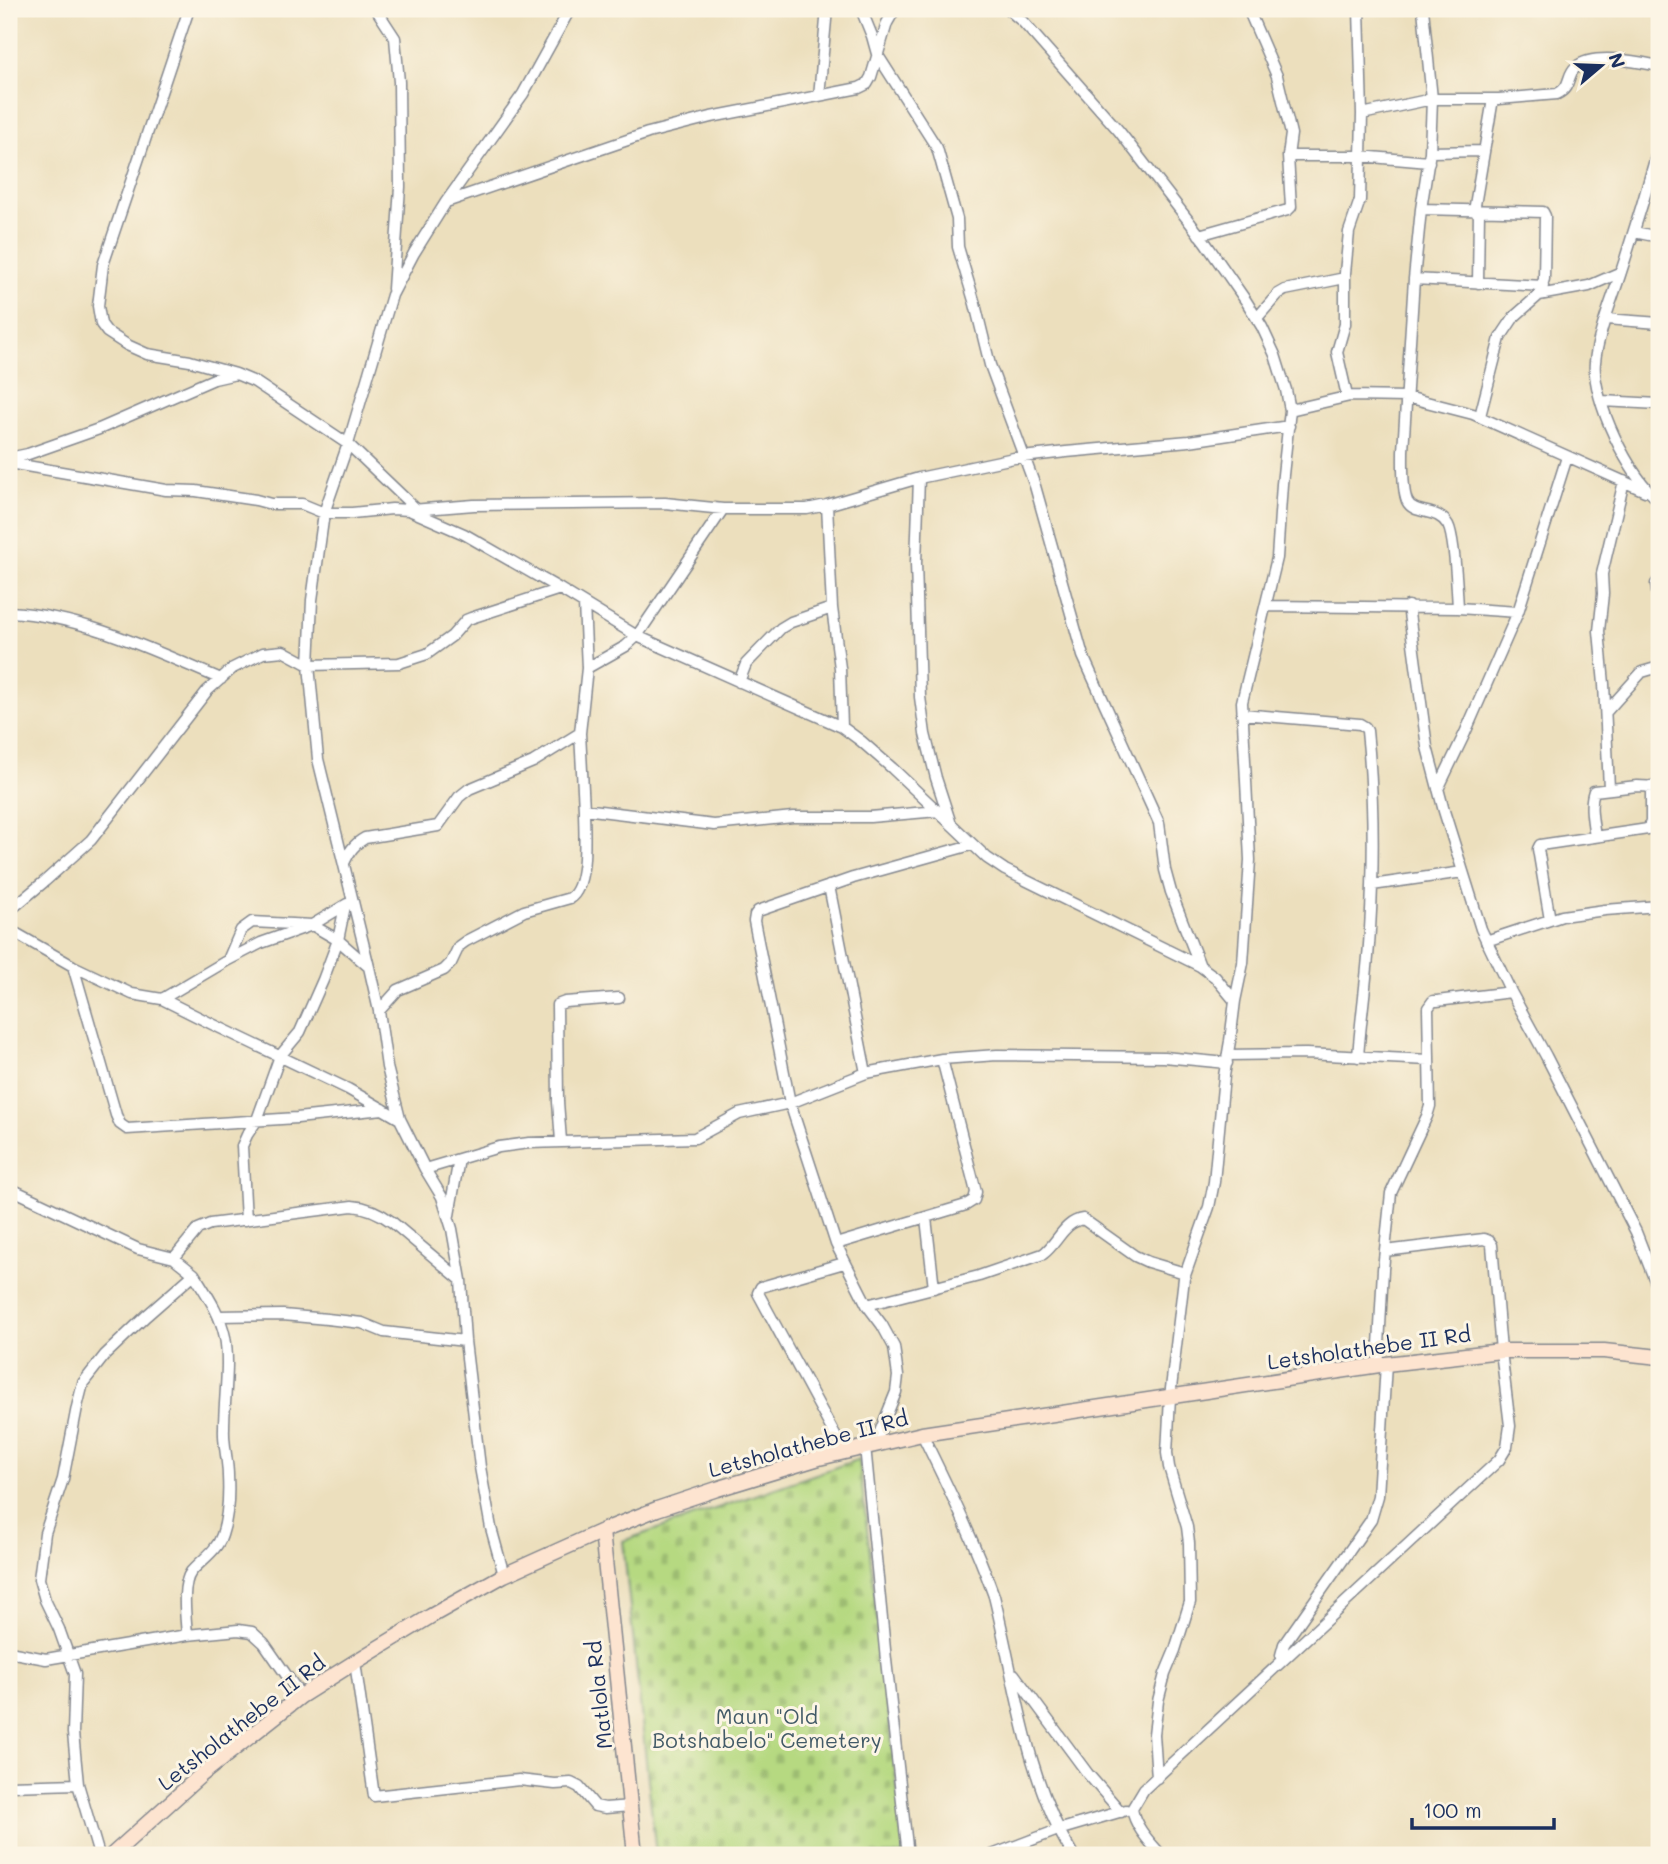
<svg xmlns="http://www.w3.org/2000/svg" width="1668" height="1864" font-family="Mali,sans-serif">
<style>
.cemetery{fill:url(#cemetery-stones);stroke:#688470;stroke-width:2}
.lines{fill:none;stroke-linecap:round;stroke-linejoin:round}
.street-casing{stroke:#84878e;stroke-width:13}
.secondary-casing{stroke:#84878e;stroke-width:17}
.street{stroke:#fff;stroke-width:10}
.secondary{stroke:#fde4d0;stroke-width:14}
.labels{text-anchor:middle;dominant-baseline:central;stroke-width:6;stroke-linejoin:round;paint-order:stroke}
.street-label{font-size:21px;fill:#1b2f5e;stroke:#fcf5e5}
.park-label{font-size:21px;fill:#425a67;stroke:#fcf5e5}
</style>
<defs>
<pattern id="cemetery-stones" width="16" height="16" patternUnits="userSpaceOnUse" patternTransform="scale(1.75)"><rect width="16" height="16" fill="#b6d981"/><path d="M2 7V4a2 2 0 0 1 4 0v3zM10 15v-3a2 2 0 0 1 4 0v3z" fill="#9cbb72"/></pattern>
</defs>
<rect width="100%" height="100%" fill="#fcf5e5"/>
<filter id="ink" filterUnits="userSpaceOnUse"><feTurbulence type="fractalNoise" baseFrequency=".0143" numOctaves="2"/><feDisplacementMap in="SourceGraphic" scale="14" xChannelSelector="R" yChannelSelector="G"/><feConvolveMatrix kernelMatrix="1 2 1 2 8 2 1 2 1" color-interpolation-filters="sRGB"/></filter>
<filter id="wash" filterUnits="userSpaceOnUse"><feTurbulence type="fractalNoise" baseFrequency=".00686" numOctaves="4" result="noise"/><feDisplacementMap in="SourceGraphic" scale="28" xChannelSelector="R" yChannelSelector="G"/><feGaussianBlur stdDeviation="1.57" result="paint"/><feColorMatrix in="noise" values="0 0 0 0 0 0 0 0 0 0 0 0 0 0 0 0 0 1.4 0 .05"/><feComposite in="paint" operator="in"/></filter>
<g filter="url(#wash)">
<rect width="100%" height="100%" fill="#ecdfbd"/>
<path class="cemetery" d="M859 1459 905 1855H656L623 1541Z"/>
</g>
<g filter="url(#ink)">
<g class="lines">
<defs>
<path id="street" d="M189 9 103 265 98 306 101 324 107 332 127 345 147 354 190 361 236 374
M376 9 395 38 399 82 400 187 393 289
M861 9 872 36 877 54 937 148 957 219 958 247 975 304 990 365 1035 486 1083 656 1159 823 1165 870 1171 892 1200 966
M1008 9 1023 22 1119 131 1205 242 1246 301 1262 327 1275 355 1286 390 1290 410 1282 484 1277 558 1242 702 1250 860 1243 963 1235 1001 1230 1041 1224 1076 1214 1182 1209 1207 1184 1278 1170 1397 1167 1453 1169 1467 1187 1527 1189 1543 1190 1602 1175 1650 1165 1674 1158 1701 1154 1734 1157 1778
M1423 9 1432 99 1430 152 1421 209 1414 279 1403 451C1403 465 1402 489 1407 501 1414 516 1438 507 1448 525 1455 538 1457 590 1458 608
M819 96 827 9
M1362 114 1432 99H1499L1557 94C1572 87 1566 75 1576 67 1594 52 1639 62 1659 66
M1659 146C1647 189 1634 232 1620 275 1612 300 1597 337 1595 362 1591 398 1630 480 1659 500
M1430 152 1483 151
M1288 156H1360L1429 162
M446 202 648 133 711 117 859 88 867 84 871 77 887 23 895 9
M1421 209 1543 212 1545 216 1544 279 1539 295
M1474 211 1493 99
M1634 232 1659 237
M1199 235 1288 210 1291 207 1288 156 1291 134 1277 76 1248 9
M1414 279 1543 286
M1478 283 1479 211
M1257 318 1278 294 1285 290 1345 278
M1606 319 1659 323
M1347 396 1337 352 1345 324V273L1349 232 1360 200 1362 114 1359 9
M1602 401 1659 404
M1290 410 1350 396 1407 397 1473 414 1645 491
M1480 416 1500 338 1514 317 1539 295 1589 286 1621 272
M9 458 28 454 99 429 214 379 236 374 255 382 348 444 416 509
M9 463 166 490 196 491 256 500 271 504H302L324 513H352L392 509 409 510 464 534 560 589 637 636 842 727 861 741 892 768 987 858 1005 870 1200 966 1215 977 1235 1001
M919 478 916 563 920 697 925 734 936 778 950 821
M827 505 832 608 840 668 842 727
M723 509 637 636 626 646 587 668 580 733 584 809 714 825 793 817H870L938 811
M412 510 474 505 665 503 723 509H807L827 505 919 478 1014 458 1066 452 1189 441 1289 426
M1659 580 1656 584 1659 609
M584 604 587 668
M1266 606 1458 608 1518 612
M1408 606 1427 747 1444 811 1481 929 1511 992 1546 1056 1636 1232 1659 1291
M9 612C84 616 152 650 221 679
M739 682 746 664 781 628 791 622 832 608
M1606 712 1642 672 1659 667
M1242 714 1360 724 1365 727 1367 731C1374 797 1374 864 1370 929 1368 972 1361 1014 1358 1057
M1609 788 1604 684 1599 631 1603 594 1602 574 1624 481
M1438 789 1465 733 1518 612 1567 457
M1595 837C1593 822 1589 805 1594 791L1637 786 1659 787
M971 845 853 878 758 911 755 915 754 921 790 1103 866 1073 942 1059 997 1055 1164 1057 1227 1063
M344 863C349 852 354 844 365 838L438 826 459 797 469 789 533 762 580 733
M1372 885 1463 872
M829 886 866 1073
M9 911 45 881 91 840 207 691 233 668 263 653 283 651 309 665 399 663 427 654 452 636 466 620 471 618 560 589
M1550 920 1538 849 1540 845 1648 829 1651 822V786
M9 931 17 934 73 966 132 994 162 999 212 1024 348 1089 400 1119
M1486 941 1562 916 1605 910 1659 906
M228 960 241 930 252 922 312 925 338 940 369 967
M73 966 116 1115 120 1124 127 1129 297 1118 383 1109
M162 999 228 960 261 943 312 925 347 904
M379 1011 398 990 444 970 451 963 459 946 466 941 524 911 570 898C589 886 584 830 584 809
M1228 1055 1306 1054 1429 1060
M561 1141 558 1102 557 1005 565 1002 619 998
M425 1169 499 1147 529 1143 695 1138 739 1114 790 1103 836 1244 867 1305 882 1325 894 1347 898 1376 896 1392 875 1444
M9 1188 138 1249 174 1258
M449 1215 459 1159
M926 1218 934 1288
M246 1220 242 1146 247 1135 257 1120 280 1056 300 1032 323 980 338 940 345 906
M836 1244 966 1205 974 1200 976 1192 942 1059
M867 1305 979 1276 1043 1254C1058 1243 1063 1222 1083 1219L1135 1256 1148 1262 1185 1273
M219 1316 283 1315 327 1319 362 1323 384 1332 465 1341
M1378 1365 1383 1269 1391 1193 1427 1116 1430 1106 1428 1008 1433 1001H1437L1511 992
M922 1434C948 1487 974 1540 994 1596 1016 1684 1025 1777 1073 1855
M865 1446 886 1660 908 1855
M844 1452 758 1293 761 1287 844 1263
M504 1575 491 1528 480 1467 465 1341 461 1280 452 1229 442 1197 425 1169 400 1119 387 1067 379 1011 369 967 318 759 309 665 312 600 324 513 348 444 392 295 414 253 446 202 523 94 570 9
M187 1635C186 1619 181 1585 191 1572 201 1560 217 1551 222 1535 228 1517 229 1495 228 1476 228 1460 223 1444 224 1428 224 1400 230 1364 225 1337 220 1313 207 1295 194 1274
M9 1652 46 1659 187 1635 238 1630 252 1632 264 1643 301 1696
M1283 1660 1281 1655 1284 1644 1371 1520 1378 1496 1386 1364
M355 1662 374 1796 519 1780 555 1784 571 1783 579 1787 595 1806 605 1808 631 1806
M1014 1674 1088 1774 1121 1812
M9 1786 78 1784
M99 1855 78 1784 73 1733 75 1674 59 1629 45 1600 39 1579 45 1533 63 1479 77 1407 83 1383 105 1355 146 1316 194 1274 174 1258 198 1229 210 1224 352 1206C368 1207 380 1213 392 1222L461 1280
M992 1855 1058 1830 1126 1810
M1161 1855C1149 1841 1135 1827 1132 1809L1144 1789 1499 1460 1507 1447 1510 1426 1501 1351 1492 1245 1489 1241 1484 1239 1385 1251"/>
<path id="secondary" d="M602 1531 635 1855
M112 1855 201 1775 301 1696 355 1662 431 1616 504 1575 602 1531 657 1509 717 1489 819 1458 922 1434 1386 1364 1501 1351H1604L1659 1357"/>
</defs>
<use href="#street" class="street-casing"/>
<use href="#secondary" class="secondary-casing"/>
<use href="#street" class="street"/>
<use href="#secondary" class="secondary"/>
</g>
</g>
<g class="labels">
<g class="street-label">
<text transform="translate(1369 1347) rotate(-8)">Letsholathebe II Rd</text>
<text transform="translate(808 1443) rotate(-15)">Letsholathebe II Rd</text>
<text transform="translate(598 1695) rotate(-96)">Matlola Rd</text>
<text transform="translate(241 1722) rotate(-38)">Letsholathebe II Rd</text>
</g>
<g class="park-label">
<text x="767" y="1715">Maun "Old<tspan x="767" dy="24">Botshabelo" Cemetery</tspan></text>
</g>
</g>
<rect width="1668" height="1864" fill="none" stroke="#fcf5e5" stroke-width="35"/>
<g transform="translate(1601 66) rotate(71)" stroke="#fcf5e5" stroke-width="5" paint-order="stroke">
<path d="M0-5L12 26L0 18L-12 26Z" fill="#1b2f5e"/>
<text y="-10" font-size="19" font-weight="bold" text-anchor="middle" fill="#1b2f5e">N</text>
</g>
<path d="M1412 1818v10h142v-10" fill="none" stroke="#1b2f5e" stroke-width="3.5"/>
<text x="1423" y="1818" font-size="21" fill="#1b2f5e" stroke="#fcf5e5" stroke-width="5" paint-order="stroke">100 m</text>
</svg>
